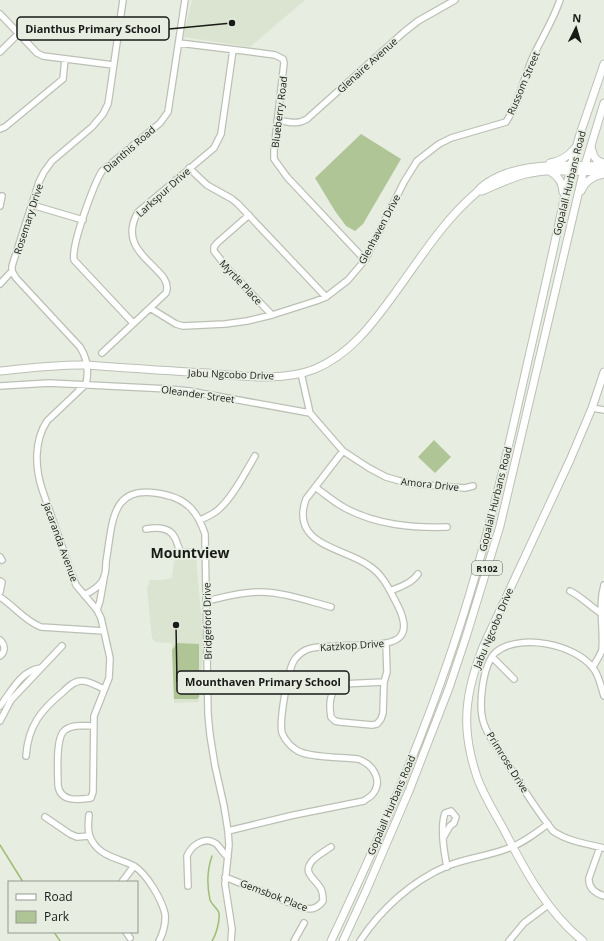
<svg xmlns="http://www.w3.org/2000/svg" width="604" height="941" font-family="'Open Sans',sans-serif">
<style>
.built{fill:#dbe3d1}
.green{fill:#b0c595}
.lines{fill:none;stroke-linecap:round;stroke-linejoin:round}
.stream{stroke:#9fbe74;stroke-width:1.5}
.minor-casing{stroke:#bbc0b5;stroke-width:8}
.major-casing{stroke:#bbc0b5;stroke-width:9}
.minor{stroke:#fff;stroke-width:5.5}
.major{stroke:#fff;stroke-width:7}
.labels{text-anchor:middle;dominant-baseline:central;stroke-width:3.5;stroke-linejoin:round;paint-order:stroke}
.shield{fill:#e7ede1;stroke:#575a54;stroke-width:1}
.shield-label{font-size:9px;font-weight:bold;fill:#191b17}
.street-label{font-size:10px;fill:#191b17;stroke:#e7ede1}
.district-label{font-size:14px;font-weight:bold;fill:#191b17;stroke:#e7ede1}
.leader{fill:none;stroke:#191b17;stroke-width:1.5}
.callout-dot{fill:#191b17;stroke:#e7ede1;stroke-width:1.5}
.callout{fill:#e7ede1;stroke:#191b17;stroke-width:1.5}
.callout-label{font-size:11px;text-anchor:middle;font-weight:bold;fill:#191b17}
</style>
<rect width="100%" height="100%" fill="#e7ede1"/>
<path class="built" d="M192 0H305L250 47 183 37Z
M196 557 201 613 203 654 199 702 174 703 172 643 155 642 152 638 147 588 150 580H162L172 578 174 561 180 559Z"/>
<path class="green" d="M361 134 401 159 363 224 355 231 346 226 335 211 315 178Z
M434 440 451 457 435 473 418 457Z
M177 643 199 644V697L197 699H174L172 650Z"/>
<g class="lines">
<path class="stream" d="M0 845 23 882
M212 856C207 870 207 886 210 900 212 905 218 909 219 913 220 921 216 935 212 941
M54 932 60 941"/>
<defs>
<path id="minor" d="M0 14 37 53 43 56 113 65
M179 43 253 52 275 55 283 59 284 63 274 150V159L287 177 365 260
M0 52 18 34
M277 120C288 122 298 125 307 119L404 32 418 21 455 0
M0 129 5 127 63 79 65 59
M189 168 207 185 232 199 238 204 326 297
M32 205 83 220
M0 206 2 196
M249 215 217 243 214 247V251L227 268 272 315
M0 284 12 271
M150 308 176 324 183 326 225 324 247 321 272 315 316 301 326 297 348 280 365 260 404 182 417 161 439 144 451 138 506 122C519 103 523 80 532 59 541 39 553 21 560 0
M133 323 74 260C71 245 94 184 102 171L160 123 168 112 185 0
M102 353 166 293C176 268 113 256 138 212L214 148 221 134 233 50
M301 373 310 413 343 451 369 468 386 477 400 481 415 484 465 488 473 486
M0 386 49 383 169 389 189 391 310 413
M592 408 604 410
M315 487C325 494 334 502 345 508 377 525 412 528 447 527
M200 520C207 517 214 514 219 509 233 497 246 471 255 456
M146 529C157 527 170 527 175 538 178 543 177 548 182 552L206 554
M0 557 2 560
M0 581 2 582 0 592
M390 591C400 587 412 583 418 574
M570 591C582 597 591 607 602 614
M84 595C91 592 102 585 104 577 106 572 106 567 106 562 113 521 110 481 166 495 188 500 198 513 205 534L208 714 210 735 215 766 224 806 228 831 229 845 225 884 232 929 231 941
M0 597C14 606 25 621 41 627L104 631
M207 601C224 597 241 592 259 592 283 592 308 601 331 607
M97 610 100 601 104 578
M0 640C5 645 6 651 0 656
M492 657 514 679
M593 667C596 661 600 656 602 650 604 629 598 606 604 585
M384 682 341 684C329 689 329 706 331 717L335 721 340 722 372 725 377 724 381 719 383 713 384 682 387 672 386 644
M604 696C601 687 599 675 593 668 575 644 520 633 496 652 482 665 478 707 484 724 488 736 496 746 503 756 518 781 535 808 553 831 567 841 587 844 604 848
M0 706C11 692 21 670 41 668
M0 721 11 700 62 646
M93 726C84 726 73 724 65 730 55 737 58 772 58 785 60 802 77 800 91 798L93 792 94 716 109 678 110 658 101 618 97 610 76 585 72 575 42 489C35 467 34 441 47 421L86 384C89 371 87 358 80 347L16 278 12 271V266L39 182 44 172 52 161 92 127 103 114 108 104 110 91 123 0
M26 756C28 726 41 710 63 692 68 687 74 681 81 681 88 680 97 686 104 689
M89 815C88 825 87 835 94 844 103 857 121 859 134 866 147 874 162 900 165 914 166 923 163 934 159 941
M45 817 70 834 77 837 89 836
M228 831 294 815 364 801C366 799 370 797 372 795 384 781 373 764 358 759 342 757 311 758 298 751 291 747 285 740 282 733 279 721 288 668 295 659 302 650 309 648 319 647 333 646 347 645 362 645 390 644 416 643 398 606 390 591 384 575 368 565 351 553 320 548 308 531 301 521 302 510 306 499L343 451
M443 838 450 826 454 823 456 817 451 811 445 813C440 827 444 852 447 867
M600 847 589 878C588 888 595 893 604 896
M225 877 300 907C310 910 316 910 323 901 323 897 323 893 321 889 315 878 301 873 313 860 318 855 325 851 331 847
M122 882 134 866
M188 886 187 856C191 846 204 836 215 843 220 846 222 853 228 857
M126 932 130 938
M294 941 304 923
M360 941C381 909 412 881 447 866 467 858 489 856 509 848 523 843 536 833 548 824
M509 941 524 923 548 905"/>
<path id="major" d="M591 146C593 155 594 161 604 163
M550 163C561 161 568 157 575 148
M551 172C559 177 562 182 563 192
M482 191C496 185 510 178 526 174 551 168 578 172 604 172
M581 191C585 181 594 176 604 174
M0 371C29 368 58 364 87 365 127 368 168 371 208 373 243 376 282 382 315 369 351 354 373 323 395 293 420 259 443 221 476 193 478 191 480 188 483 186 490 180 499 176 507 173 538 163 572 165 604 166
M331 941C387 823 439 702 475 576 495 507 511 436 527 365 542 299 558 232 571 165L581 131 604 64
M343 941 366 891 409 791 449 688 466 637 500 526 585 165 604 103
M583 941C547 912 524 869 503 828 494 812 483 794 477 777 472 762 468 745 467 729 465 700 473 673 483 647L570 460 592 408 604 372"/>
</defs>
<use href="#minor" class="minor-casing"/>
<use href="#major" class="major-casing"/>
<use href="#minor" class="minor"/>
<use href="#major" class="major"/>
</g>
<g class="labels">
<rect class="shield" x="472" y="561" width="30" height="14" rx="3"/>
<g class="shield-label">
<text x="487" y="568">R102</text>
</g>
<g class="street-label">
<text transform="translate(367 65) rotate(-42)">Glenaire Avenue</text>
<text transform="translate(523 83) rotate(-67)">Russom Street</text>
<text transform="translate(279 112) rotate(-83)">Blueberry Road</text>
<text transform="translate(129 149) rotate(-41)">Dianthis Road</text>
<text transform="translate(569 183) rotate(-76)">Gopalall Hurbans Road</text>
<text transform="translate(163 192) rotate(-42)">Larkspur Drive</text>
<text transform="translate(28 219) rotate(-72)">Rosemary Drive</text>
<text transform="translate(379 229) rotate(-62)">Glenhaven Drive</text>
<text transform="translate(241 282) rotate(47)">Myrtle Place</text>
<text transform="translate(231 374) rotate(2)">Jabu Ngcobo Drive</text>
<text transform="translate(198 394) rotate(8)">Oleander Street</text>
<text transform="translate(430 484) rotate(6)">Amora Drive</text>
<text transform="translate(495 499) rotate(-76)">Gopalall Hurbans Road</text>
<text transform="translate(61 542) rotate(70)">Jacaranda Avenue</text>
<text transform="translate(207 621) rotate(-91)">Bridgeford Drive</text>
<text transform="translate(493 628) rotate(-67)">Jabu Ngcobo Drive</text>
<text transform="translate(352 645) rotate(-4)">Katzkop Drive</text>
<text transform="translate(508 762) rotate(58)">Primrose Drive</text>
<text transform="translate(391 805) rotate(-67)">Gopalall Hurbans Road</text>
<text transform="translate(274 895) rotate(21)">Gemsbok Place</text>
</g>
<g class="district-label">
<text x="190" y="552">Mountview</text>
</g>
</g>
<path class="leader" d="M232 23L169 29M176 625L177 682"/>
<g class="callout-dot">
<circle cx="232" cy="23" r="4"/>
<circle cx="176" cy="625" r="4"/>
</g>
<g class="callout">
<rect x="17" y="17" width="152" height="23" rx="4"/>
<rect x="177" y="671" width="172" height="23" rx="4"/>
</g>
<g class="callout-label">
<text x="93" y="33">Dianthus Primary School</text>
<text x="263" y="686">Mounthaven Primary School</text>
</g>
<rect x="8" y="881" width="130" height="52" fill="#e7ede1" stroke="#959990"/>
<rect x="16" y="894" width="20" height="6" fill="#ffffff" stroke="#959990"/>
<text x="44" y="901" font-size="12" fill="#191b17">Road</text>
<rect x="16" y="911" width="20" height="12" fill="#b0c595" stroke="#959990"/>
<text x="44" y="921" font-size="12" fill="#191b17">Park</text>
<g transform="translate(576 28) rotate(5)" stroke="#e7ede1" stroke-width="3" paint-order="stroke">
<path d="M0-3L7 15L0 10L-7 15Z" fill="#191b17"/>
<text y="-6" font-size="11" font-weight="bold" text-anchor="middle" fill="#191b17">N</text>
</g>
</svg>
